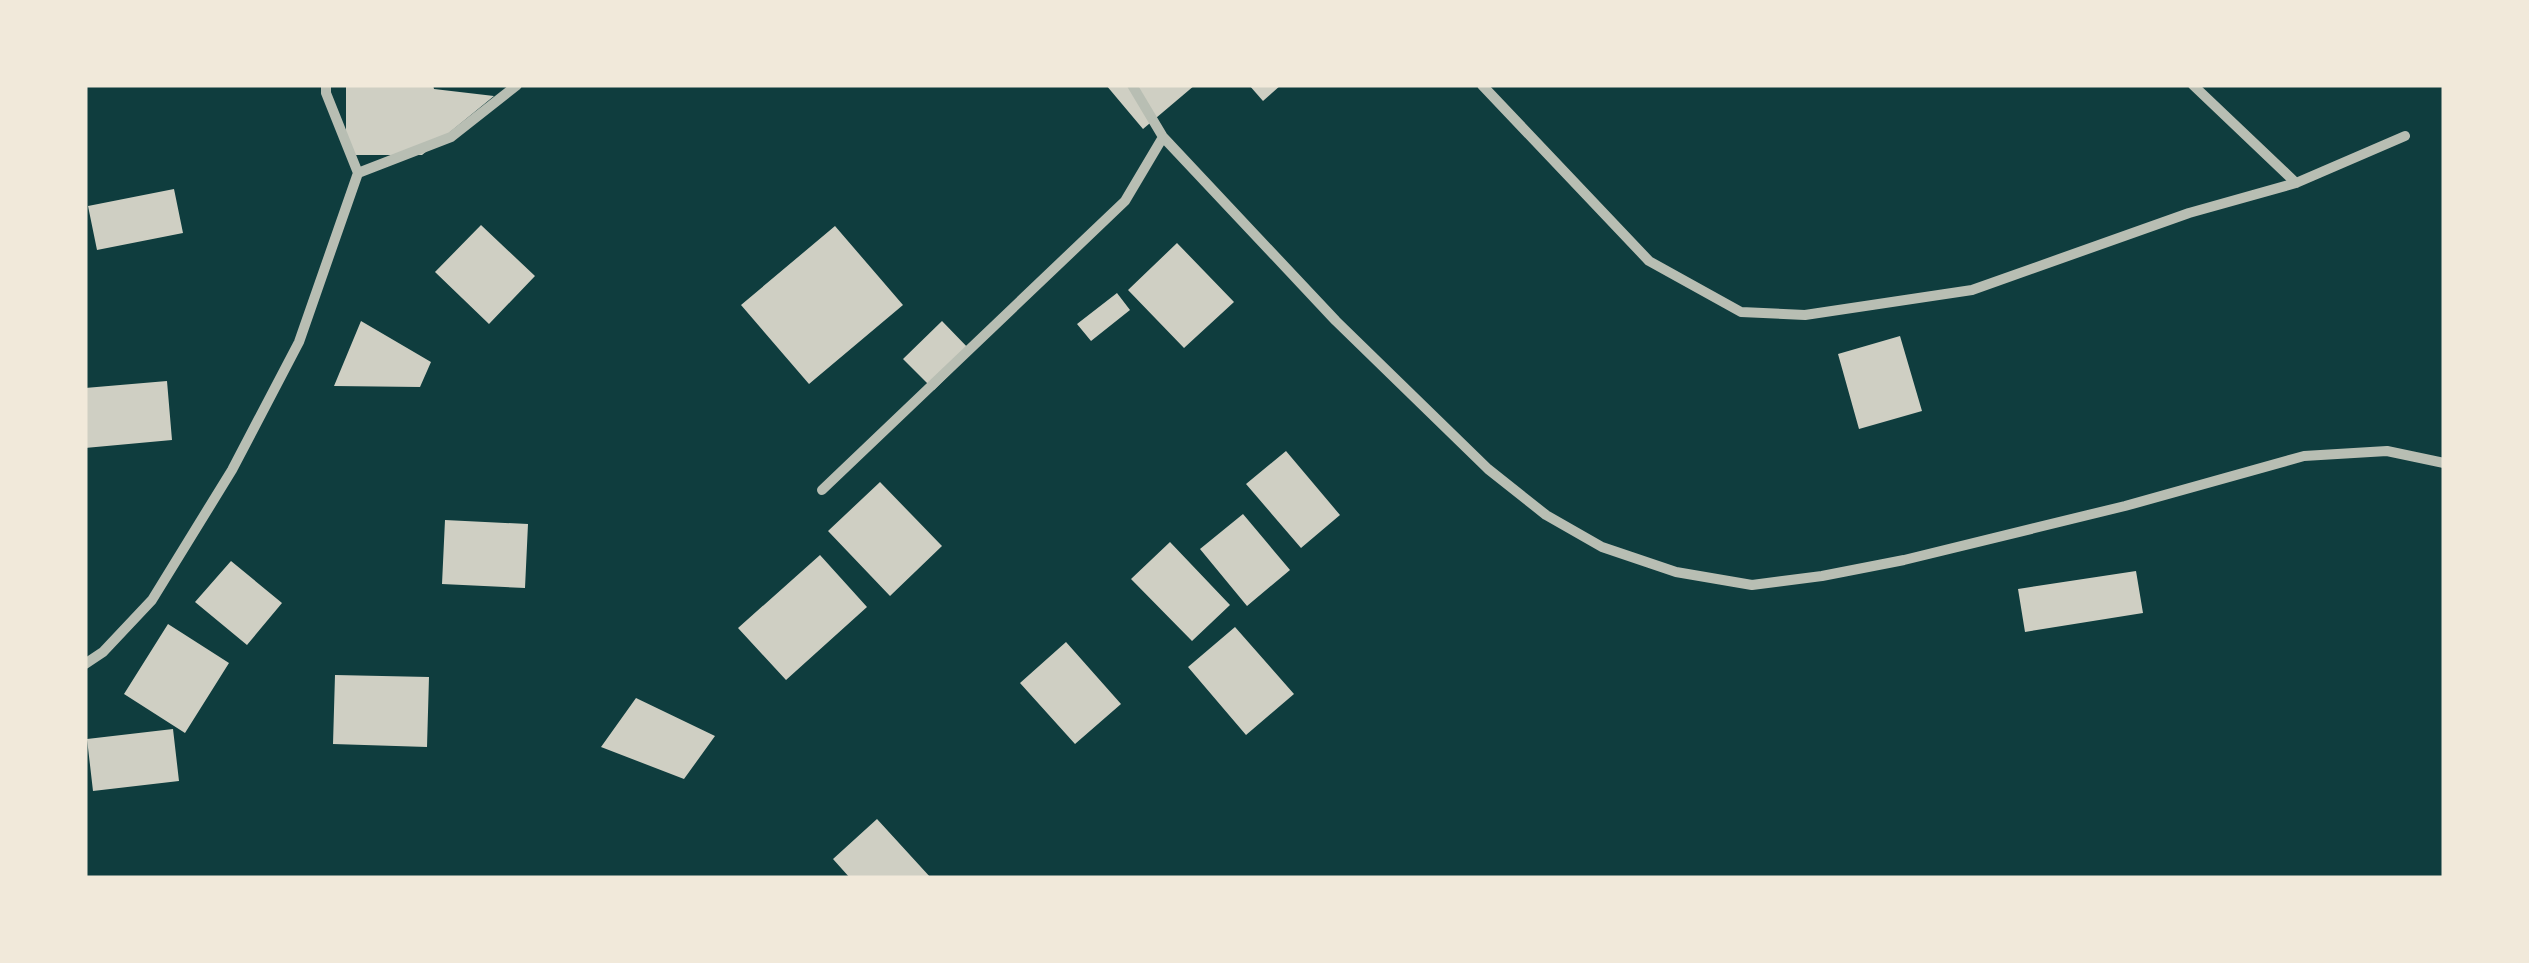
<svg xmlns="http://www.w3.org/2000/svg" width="2529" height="963" font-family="Overpass,sans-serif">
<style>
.building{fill:#cfcfc3}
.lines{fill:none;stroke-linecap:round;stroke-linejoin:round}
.minor{stroke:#b8beb3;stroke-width:10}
</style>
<rect width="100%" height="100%" fill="#0f3d3e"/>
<path class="building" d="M346 85H433L434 89 494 96 422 155H346Z
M1106 85H1195L1143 129Z
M1249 85H1281L1263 101Z
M174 189 183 233 97 250 88 206Z
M481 225 535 276 489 324 435 272Z
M835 226 903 305 809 384 741 305Z
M1177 243 1234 302 1184 348 1128 290Z
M1117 293 1130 310 1091 341 1077 324Z
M361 321 431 362 420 387 334 386Z
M942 321 972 352 934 390 903 359Z
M1900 336 1922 411 1859 429 1838 354Z
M167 381 172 440 85 448V388Z
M1286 451 1340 515 1301 548 1246 484Z
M880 482 942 546 890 596 828 531Z
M1243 514 1290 570 1247 606 1200 549Z
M445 520 528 524 525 588 442 584Z
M1170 542 1230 605 1192 641 1131 579Z
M820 555 867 607 786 680 738 628Z
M231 561 282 603 247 645 195 602Z
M2136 571 2143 613 2025 632 2018 589Z
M168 624 229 663 185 733 124 694Z
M1235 627 1294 694 1246 735 1188 667Z
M1066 642 1121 704 1075 744 1020 683Z
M335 675 429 677 427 747 333 744Z
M636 698 715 736 684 779 601 747Z
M173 729 179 781 93 791 87 739Z
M877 819 931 878H850L833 859Z"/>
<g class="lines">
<path class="minor" d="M1132 85 1163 137 1336 321 1488 469 1546 515 1602 547 1676 572 1752 585 1822 576 1904 560 2125 506 2304 456 2387 451 2444 463
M1482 85 1649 261 1741 312 1805 315 1972 290 2189 213 2296 183 2405 136
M2193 85 2296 183
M358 173 451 137 517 85
M822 490 1125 201 1163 137
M85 664 103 652 152 600 232 470 299 342 358 173 326 93V85"/>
</g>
<rect width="2529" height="963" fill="none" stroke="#f1e9da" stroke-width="175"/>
</svg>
